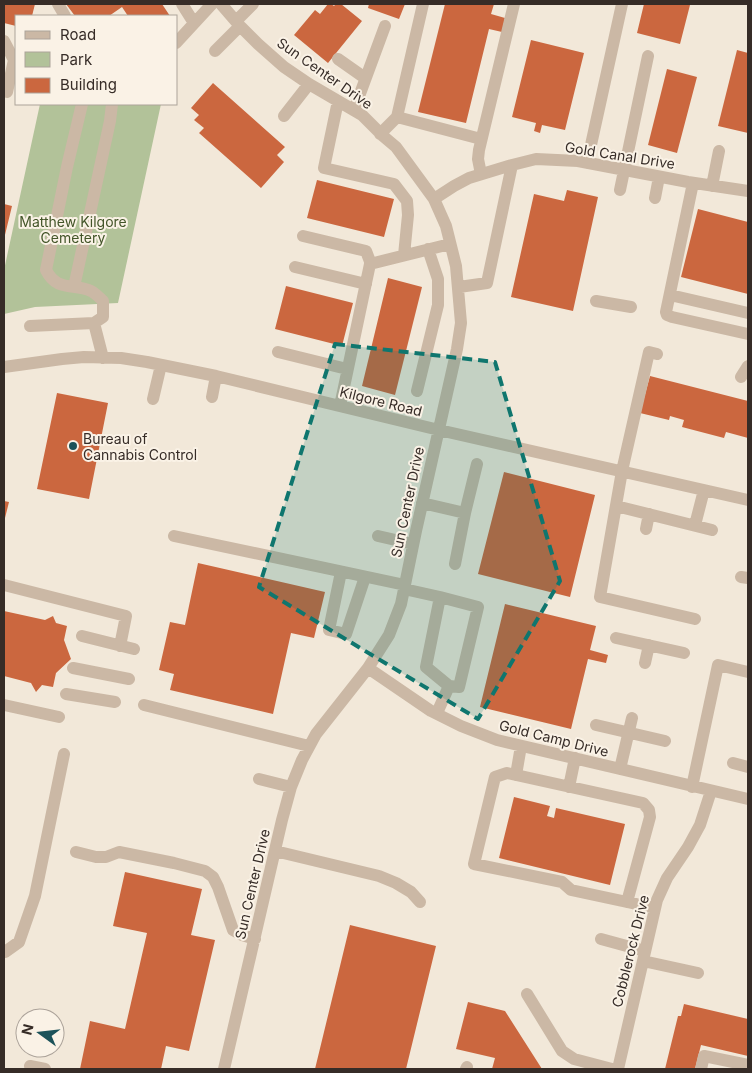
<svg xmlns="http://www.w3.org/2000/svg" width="752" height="1073" font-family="Inter,sans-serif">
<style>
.green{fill:#b2c299}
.building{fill:#cb673f}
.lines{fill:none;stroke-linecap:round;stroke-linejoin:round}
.minor{stroke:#cbb8a5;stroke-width:12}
.marked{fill:#0f766e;fill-opacity:0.2;stroke:#0f766e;stroke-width:4;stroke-dasharray:10 6;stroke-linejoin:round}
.poi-dot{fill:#1b5259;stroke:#faf2e6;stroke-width:2}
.labels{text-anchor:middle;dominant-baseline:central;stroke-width:4;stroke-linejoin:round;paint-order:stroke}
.street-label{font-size:14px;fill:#362c27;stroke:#faf2e6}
.park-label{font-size:14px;fill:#435529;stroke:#faf2e6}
.poi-label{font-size:14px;fill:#362c27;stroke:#faf2e6;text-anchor:start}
</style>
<rect width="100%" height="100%" fill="#f2e8d9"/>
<path class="green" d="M40 104H161L118 303 35 307 4 314V270Z"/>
<path class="building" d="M4 4H35L32 16H16V26L4 23Z
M66 4H162L170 16H128L122 7 109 16H75Z
M328 4H331L334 6 336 4H341L362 21 328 63 294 35 315 10 320 14Z
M369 4H405L399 19 368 8Z
M445 4H494L491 14 505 18 502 32 489 29 466 123 418 112Z
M644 4H684L690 5 680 44 637 33Z
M531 40 584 53 565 130 542 125 540 133 534 131 536 123 512 117Z
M737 50 748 53V133L718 126Z
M667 69 697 77 677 153 648 145Z
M213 83 285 147 277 155 284 162 261 188 199 133 204 128 194 120 199 115 191 108Z
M317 180 394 199 384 237 307 218Z
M567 190 598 197 573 311 511 297 534 194 564 201Z
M4 204 12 206 4 239Z
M698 209 748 222V294L681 277Z
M388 278 422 287 395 395 362 386Z
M286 286 353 303 342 346 275 329Z
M650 376 748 401V438L726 432 724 438 682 427 684 420 670 416 669 420 640 413Z
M57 393 108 403 89 499 37 489Z
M504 472 595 495 570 597 478 574Z
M4 501 9 502 4 522Z
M198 563 325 592 314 638 291 633 273 714 170 690 174 674 159 670 170 622 185 625Z
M505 604 596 626 590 650 608 655 606 663 588 659 571 729 480 707Z
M4 611 45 620 53 616 56 623 67 626 64 640 71 659 56 673 53 687 42 685 36 692 31 683 4 676Z
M514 797 550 806 547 816 554 818 556 808 625 824 610 885 499 858Z
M125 872 202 889 191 935 215 940 189 1051 166 1046 161 1069H80L90 1021 125 1029 147 933 113 926Z
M350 925 436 946 406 1069H315Z
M468 1002 505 1011 542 1069H492L495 1058 456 1049Z
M684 1004 748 1019V1056L701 1045 695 1069H665L678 1016H681Z"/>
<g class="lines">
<path class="minor" d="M58 4 65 16
M182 4 194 23
M221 4 240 26 258 44 284 67 309 84 362 115 383 136 396 147 434 199 446 226 456 266 461 323 457 349 416 531 401 604 389 635 368 668 316 734 302 760 291 787 282 820 224 1069
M236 21 253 4
M4 41 14 60 7 92
M176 43 212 4
M215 51 240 26
M338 59 365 78
M338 101 324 168 394 184 407 201 408 215 404 255
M82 104 67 167 46 270C57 292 73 283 91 291 95 293 100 298 103 301V317L94 323
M354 110 385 26
M284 116 309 84
M397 117 481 139
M380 134 397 117 423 4
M587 163 622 4
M481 174 478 159 479 150 514 4
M693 183 666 312 667 315 672 317 748 334
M712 186 719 151
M620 190 648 56
M655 198 659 177
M434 199 454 186 469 178 512 165 536 159 578 161 688 182 748 191
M303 236 366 251 371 264
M295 267 366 284
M74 287 110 121 112 104
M459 287 487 283 512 165
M670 295 748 313
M596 301 631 307
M30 326 94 323 103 358
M278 352 347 369
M657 354 649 352 622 471 600 597 695 619
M4 367 62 359 84 357 121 358 147 362 216 376 439 430 748 500
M741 377 748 366
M417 391 438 305V279L428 249
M212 397 216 376
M153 399 161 365
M340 406 370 264 450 244
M422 503 465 513 477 464
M616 506 712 530
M695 525 704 490
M646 529 649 514
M174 536 405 585
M378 536 413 544
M455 564 465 513
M341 572 329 630 346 634 365 577
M741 577 748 578
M4 585 126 616 120 646
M404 589 440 597 426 667 449 686 437 713
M440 597 478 607 459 687 449 686
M82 636 134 649
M616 638 684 653
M645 663 649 645
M73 668 129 679
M368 668 431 711 461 726 497 740 748 799
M66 694 115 702
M4 705 59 717
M144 705 309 746
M596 725 665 741
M733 763 748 767
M620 769 632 718
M516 775 521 746
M259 779 291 787
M569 787 575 758
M692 787 718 665 748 672
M275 851 379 876 396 883 411 892 420 902
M76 852 96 857H106L119 852 174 863 205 871 213 877 218 887 233 930 242 935 255 939
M627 902 650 817 649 810 643 803 507 773 495 777 474 864 562 882 571 890 655 908
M601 939 645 951
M4 952H5L19 942 35 896 64 754
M643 961 698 973
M527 994 562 1051 574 1059 612 1069
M30 1066 45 1069
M466 1069 467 1067
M618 1069 657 900 667 878 688 847 700 825 711 791
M701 1069 704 1056 748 1065"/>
</g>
<path class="marked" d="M335 344 495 362 560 581 478 719 259 587Z"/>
<circle class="poi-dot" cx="73" cy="446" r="5"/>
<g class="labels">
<g class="street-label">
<text transform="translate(325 73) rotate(35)">Sun Center Drive</text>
<text transform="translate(620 155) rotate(9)">Gold Canal Drive</text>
<text transform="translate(381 401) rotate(14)">Kilgore Road</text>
<text transform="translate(407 502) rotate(-78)">Sun Center Drive</text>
<text transform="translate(554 738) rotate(14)">Gold Camp Drive</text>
<text transform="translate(252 884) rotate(-77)">Sun Center Drive</text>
<text transform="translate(630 951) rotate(-76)">Cobblerock Drive</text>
</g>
<g class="park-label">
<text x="73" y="221">Matthew Kilgore<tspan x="73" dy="16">Cemetery</tspan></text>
</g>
<g class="poi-label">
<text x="83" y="438">Bureau of<tspan x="83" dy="16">Cannabis Control</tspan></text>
</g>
</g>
<rect width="752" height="1073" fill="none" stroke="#362c27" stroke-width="10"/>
<rect x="15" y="15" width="162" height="90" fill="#faf2e6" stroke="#aca39a"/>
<rect x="25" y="31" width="25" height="8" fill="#cbb8a5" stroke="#aca39a"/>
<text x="60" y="40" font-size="15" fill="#362c27">Road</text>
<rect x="25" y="52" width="25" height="15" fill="#b2c299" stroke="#aca39a"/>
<text x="60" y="65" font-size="15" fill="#362c27">Park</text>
<rect x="25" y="78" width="25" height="15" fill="#cb673f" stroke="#aca39a"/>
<text x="60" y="90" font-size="15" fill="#362c27">Building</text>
<g transform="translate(40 1033) rotate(285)"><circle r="24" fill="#faf2e6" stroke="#aca39a"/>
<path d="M0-4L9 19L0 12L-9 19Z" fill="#1b5259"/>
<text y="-8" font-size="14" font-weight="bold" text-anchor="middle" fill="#362c27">N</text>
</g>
</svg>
